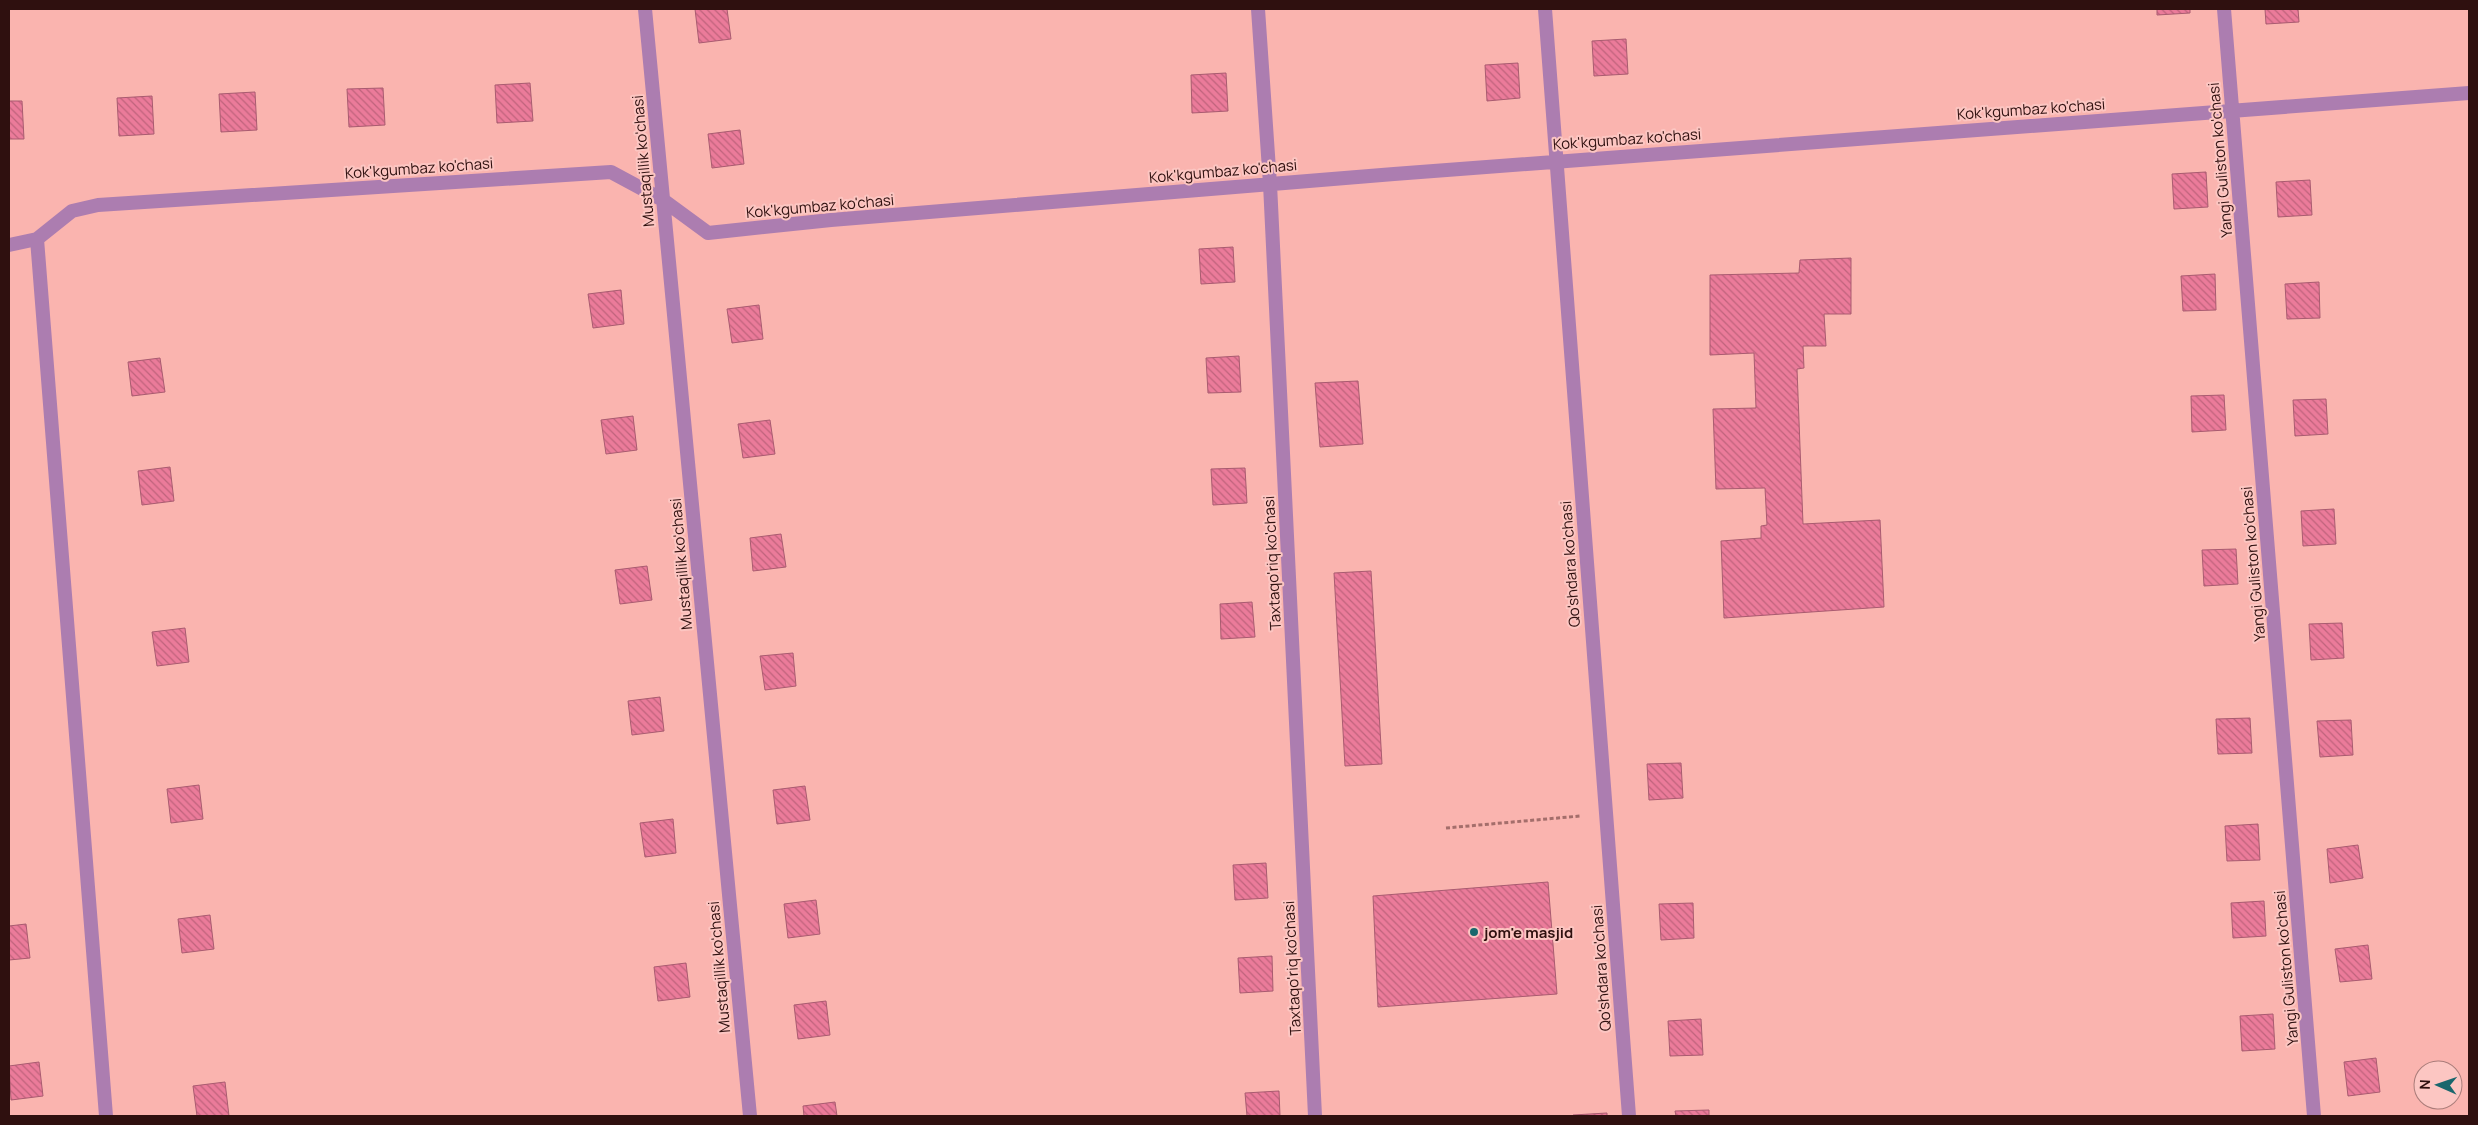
<svg xmlns="http://www.w3.org/2000/svg" width="2478" height="1125" font-family="Manrope,sans-serif">
<style>
.building{fill:url(#building-back-hatch);stroke:#a95b70}
.lines{fill:none;stroke-linecap:round;stroke-linejoin:round}
.path{stroke:#a46e6b;stroke-width:3;stroke-dasharray:4 2.5;stroke-linecap:butt}
.minor{stroke:#ac7db0;stroke-width:14}
.poi-dot{fill:#19676d;stroke:#fcc6c2;stroke-width:2}
.labels{text-anchor:middle;dominant-baseline:central;stroke-width:4;stroke-linejoin:round;paint-order:stroke}
.street-label{font-size:15px;fill:#2f100f;stroke:#fcc6c2}
.poi-label{font-size:15px;font-weight:bold;fill:#2f100f;stroke:#fcc6c2;text-anchor:start}
</style>
<defs>
<pattern id="building-back-hatch" width="6" height="6" patternUnits="userSpaceOnUse" patternTransform="scale(1.25)"><rect width="6" height="6" fill="#eb7b9a"/><path d="M-1 5l2 2M0 0l6 6M5-1l2 2" fill="none" stroke="#bf637c"/></pattern>
</defs>
<rect width="100%" height="100%" fill="#fab4af"/>
<path class="building" d="M695 9H727L731 39 699 43Z
M2157 9H2190V13L2157 15Z
M2265 9H2298L2299 22 2266 24Z
M1626 39 1628 74 1594 76 1592 41Z
M1518 63 1520 98 1487 101 1485 65Z
M1226 73 1228 111 1192 113 1191 75Z
M530 83 533 121 497 123 495 85Z
M383 88 385 125 349 127 347 89Z
M255 92 257 130 221 132 219 94Z
M152 96 154 134 119 136 117 98Z
M9 101H22L24 139H9Z
M740 130 744 164 712 168 708 134Z
M2206 172 2208 207 2174 209 2172 174Z
M2310 180 2312 215 2278 217 2276 182Z
M1233 247 1235 282 1201 284 1199 249Z
M1851 258V314H1824L1826 346H1803L1804 368 1797 369 1803 524 1880 520 1884 607 1724 618 1721 541 1761 538V526L1767 525 1765 488 1716 489 1713 409 1756 408 1754 353 1710 355V275L1799 273 1800 260Z
M2215 274 2216 310 2183 311 2181 276Z
M2319 282 2320 318 2287 319 2285 284Z
M621 290 624 324 593 328 588 294Z
M759 305 763 339 732 343 727 309Z
M1239 356 1241 392 1208 393 1206 358Z
M160 358 165 392 132 396 128 362Z
M1358 381 1363 444 1320 447 1315 383Z
M2224 395 2226 430 2192 432 2191 396Z
M2326 399 2328 434 2295 436 2293 400Z
M633 416 637 450 606 454 601 420Z
M770 420 775 454 743 458 738 424Z
M170 467 174 501 142 505 138 471Z
M1245 468 1247 503 1213 505 1211 469Z
M2334 509 2336 544 2303 546 2301 511Z
M781 534 786 567 753 571 750 538Z
M2236 549 2238 584 2204 586 2202 550Z
M647 566 652 600 620 604 615 570Z
M1371 571 1382 764 1345 766 1334 573Z
M1252 602 1255 637 1221 639 1220 604Z
M2342 623 2344 658 2311 660 2309 624Z
M185 628 189 662 157 666 152 632Z
M793 653 796 686 765 690 760 656Z
M660 697 664 731 632 735 628 701Z
M2250 718 2252 753 2218 754 2216 719Z
M2351 720 2353 755 2320 757 2317 721Z
M1681 763 1683 798 1649 800 1647 764Z
M199 785 203 819 171 823 167 789Z
M805 786 810 820 777 824 773 790Z
M673 819 676 853 645 857 640 823Z
M2258 824 2260 860 2227 861 2225 826Z
M2358 845 2363 878 2330 883 2327 849Z
M1266 863 1268 898 1235 900 1233 865Z
M1548 882 1557 994 1378 1007 1373 896Z
M816 900 820 934 788 938 784 904Z
M2264 901 2266 936 2233 938 2231 903Z
M1693 903 1694 938 1661 940 1659 904Z
M210 915 214 949 182 953 178 919Z
M26 924 30 958 9 960V926Z
M2368 945 2372 979 2340 982 2335 949Z
M1272 956 1273 991 1240 993 1238 958Z
M686 963 690 997 658 1001 654 967Z
M826 1001 830 1035 798 1039 794 1005Z
M2273 1014 2275 1049 2242 1051 2240 1016Z
M1701 1019 1703 1055 1670 1056 1668 1021Z
M2376 1058 2380 1092 2348 1096 2344 1062Z
M39 1062 43 1096 11 1100 9 1066Z
M225 1082 229 1116H197L193 1086Z
M1279 1091 1280 1116H1247L1245 1093Z
M835 1102 837 1116H804L803 1106Z
M1709 1110V1116H1676L1675 1111Z
M1607 1113V1116H1573V1115Z"/>
<g class="lines">
<path class="path" d="M1446 828 1580 816"/>
<path class="minor" d="M645 9 750 1116
M1258 9 1270 184 1315 1116
M1545 9 1629 1116
M2224 9 2314 1116
M37 239 106 1116
M9 245 37 239 72 211 98 205 611 172 663 200 708 233 831 220 1394 174 2469 93"/>
</g>
<circle class="poi-dot" cx="1474" cy="932" r="5"/>
<g class="labels">
<g class="street-label">
<text transform="translate(2031 109) rotate(-4)">Kok'kgumbaz ko'chasi</text>
<text transform="translate(1627 139) rotate(-4)">Kok'kgumbaz ko'chasi</text>
<text transform="translate(2220 160) rotate(-95)">Yangi Guliston ko'chasi</text>
<text transform="translate(643 161) rotate(-95)">Mustaqillik ko'chasi</text>
<text transform="translate(419 168) rotate(-4)">Kok'kgumbaz ko'chasi</text>
<text transform="translate(1223 171) rotate(-5)">Kok'kgumbaz ko'chasi</text>
<text transform="translate(820 206) rotate(-5)">Kok'kgumbaz ko'chasi</text>
<text transform="translate(1272 563) rotate(-93)">Taxtaqo'riq ko'chasi</text>
<text transform="translate(681 564) rotate(-95)">Mustaqillik ko'chasi</text>
<text transform="translate(1570 564) rotate(-94)">Qo'shdara ko'chasi</text>
<text transform="translate(2253 564) rotate(-95)">Yangi Guliston ko'chasi</text>
<text transform="translate(719 967) rotate(-95)">Mustaqillik ko'chasi</text>
<text transform="translate(1292 968) rotate(-93)">Taxtaqo'riq ko'chasi</text>
<text transform="translate(1601 968) rotate(-94)">Qo'shdara ko'chasi</text>
<text transform="translate(2286 968) rotate(-95)">Yangi Guliston ko'chasi</text>
</g>
<g class="poi-label">
<text x="1484" y="932">jom'e masjid</text>
</g>
</g>
<rect width="2478" height="1125" fill="none" stroke="#2f100f" stroke-width="20"/>
<g transform="translate(2438 1085) rotate(272)"><circle r="24" fill="#fcc6c2" stroke="#aa7d7a"/>
<path d="M0-4L9 19L0 12L-9 19Z" fill="#19676d"/>
<text y="-8" font-size="14" font-weight="bold" text-anchor="middle" fill="#2f100f">N</text>
</g>
</svg>
